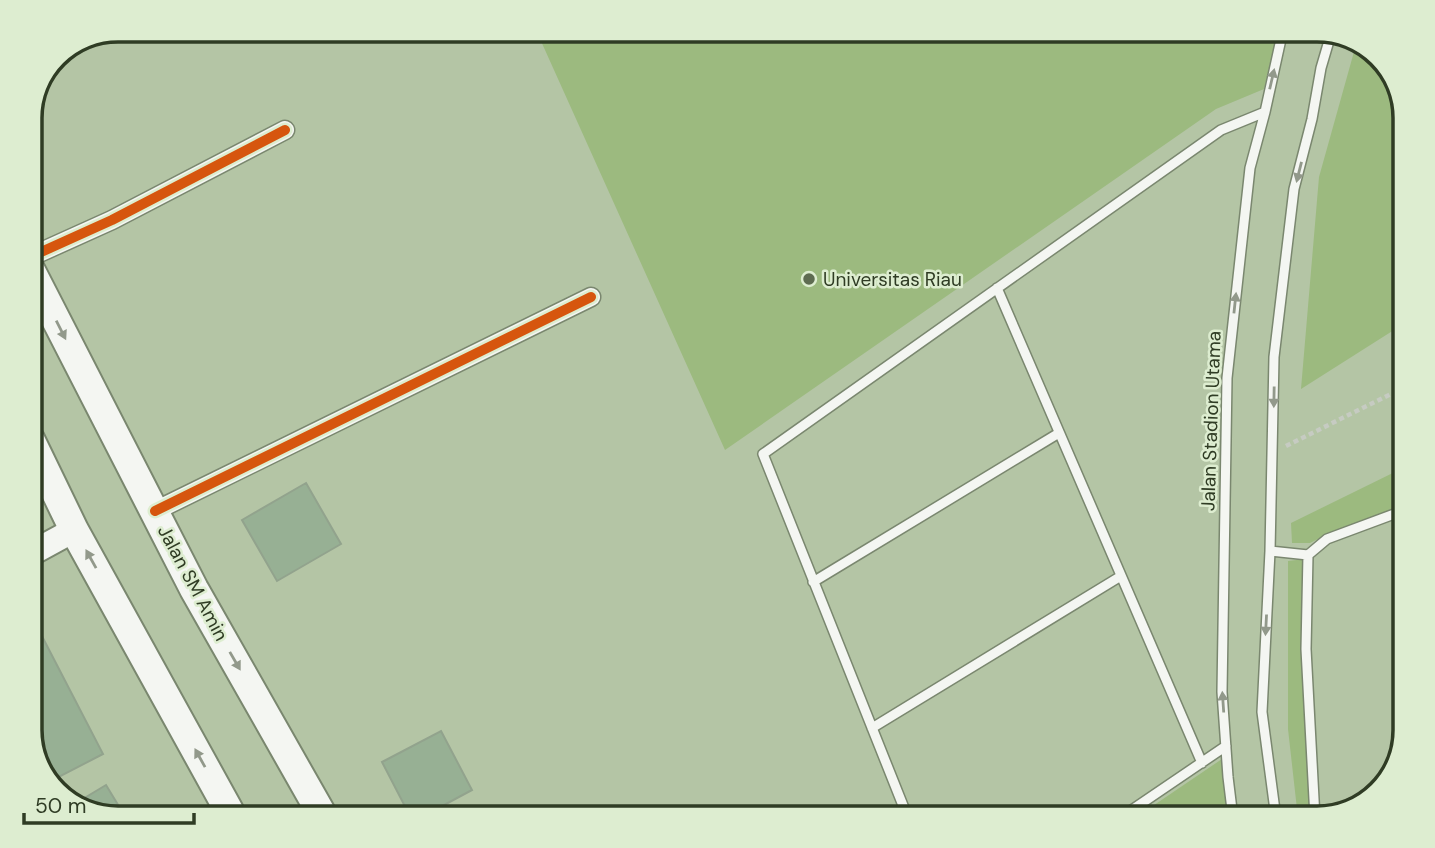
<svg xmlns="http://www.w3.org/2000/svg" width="1435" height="848" font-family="'DM Sans',sans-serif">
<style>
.green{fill:#9cba7f}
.building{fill:#97b094;stroke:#92a38d;stroke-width:2}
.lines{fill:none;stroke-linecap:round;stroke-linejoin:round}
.lane-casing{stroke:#7a876f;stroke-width:12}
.street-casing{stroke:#7a876f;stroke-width:21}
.secondary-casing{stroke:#7a876f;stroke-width:28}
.primary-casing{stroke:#7a876f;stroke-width:32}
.path{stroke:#c6cbc2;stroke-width:4.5;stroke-dasharray:5 3.5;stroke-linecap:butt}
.lane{stroke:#f4f6f2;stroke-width:9}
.street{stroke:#f4f6f2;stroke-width:18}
.secondary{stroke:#f4f6f2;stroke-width:24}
.primary{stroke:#f4f6f2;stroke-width:28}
.cycleway-casing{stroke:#ddedd0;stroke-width:15}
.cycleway{stroke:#d6560e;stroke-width:10}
.oneway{fill:#92998b}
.poi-dot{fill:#5e6c51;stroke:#ddedd0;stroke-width:2.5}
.labels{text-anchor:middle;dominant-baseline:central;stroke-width:5;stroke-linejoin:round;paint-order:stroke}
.poi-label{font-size:19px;fill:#2f3c24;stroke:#ddedd0;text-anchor:start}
.street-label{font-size:19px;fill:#2f3c24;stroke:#ddedd0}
.rim{fill:none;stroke:#2f3c24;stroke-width:3.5}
</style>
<rect width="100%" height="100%" fill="#b4c5a5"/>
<path class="green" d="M536 30H1278L1264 89 1216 109 725 450Z
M1357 41 1361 42 1393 74 1405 113V323L1301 389 1319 177Z
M1405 467V505L1328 534 1310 543H1292L1291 523Z
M1305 559 1312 818H1298L1288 729V561Z
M1222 759 1229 818H1135Z"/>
<path class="building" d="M306 483 341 544 277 581 242 520Z
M30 613 103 754 49 782 38 762 30 735Z
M441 731 472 790 420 818H411L382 762Z
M106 785 126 818H118L73 805Z"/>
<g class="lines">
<defs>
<path id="lane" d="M997 288 1202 763
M1270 551 1308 555
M813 582 1059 433
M872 728 1121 576
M908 818 763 454 1221 130 1265 112
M1120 818 1226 746
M1233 818 1228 777 1222 692 1227 378 1250 168 1265 112 1283 30
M1276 818 1262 712 1270 551 1274 357 1294 189 1312 119 1321 68 1331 34
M1315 818 1306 649 1308 555 1327 539 1405 510"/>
<path id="street" d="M30 257 112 220 285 130
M155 511 591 297"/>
<path id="secondary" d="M30 554 74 530"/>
<path id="primary" d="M30 269 194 589 324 818
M30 439 74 530 233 818"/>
</defs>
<use href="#lane" class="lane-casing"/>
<use href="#street" class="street-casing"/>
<use href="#secondary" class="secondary-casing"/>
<use href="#primary" class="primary-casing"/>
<path class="path" d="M1286 446 1405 387"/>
<use href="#lane" class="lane"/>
<use href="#street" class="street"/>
<use href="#secondary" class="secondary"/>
<use href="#primary" class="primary"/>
<defs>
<path id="cycleway" d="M30 257 112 220 285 130
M155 511 591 297"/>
</defs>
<use href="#cycleway" class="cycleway-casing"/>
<use href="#cycleway" class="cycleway"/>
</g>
<defs><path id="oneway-solid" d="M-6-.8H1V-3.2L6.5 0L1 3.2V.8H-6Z" transform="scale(1.75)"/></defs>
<g class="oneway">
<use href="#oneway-solid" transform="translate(1272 79) rotate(-77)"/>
<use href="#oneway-solid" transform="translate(1299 172) rotate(104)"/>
<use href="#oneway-solid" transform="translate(1235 303) rotate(-84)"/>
<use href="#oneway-solid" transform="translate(61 330) rotate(63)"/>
<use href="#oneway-solid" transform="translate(1274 397) rotate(91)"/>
<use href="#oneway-solid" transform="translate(91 559) rotate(-119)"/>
<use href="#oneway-solid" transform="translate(1266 625) rotate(93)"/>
<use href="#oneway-solid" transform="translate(235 661) rotate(60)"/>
<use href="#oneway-solid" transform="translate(1223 702) rotate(-94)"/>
<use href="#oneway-solid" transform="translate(200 758) rotate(-119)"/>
</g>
<circle class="poi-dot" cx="809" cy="279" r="7"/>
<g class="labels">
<g class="poi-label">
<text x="823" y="279">Universitas Riau</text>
</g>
<g class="street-label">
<text transform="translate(1211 421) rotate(-88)">Jalan Stadion Utama</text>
<text transform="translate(193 583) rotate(62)">Jalan SM Amin</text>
</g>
</g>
<path d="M0 0H1435V848H0ZM118 42H1317A76 76 0 0 1 1393 118V730A76 76 0 0 1 1317 806H118A76 76 0 0 1 42 730V118A76 76 0 0 1 118 42Z" fill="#ddedd0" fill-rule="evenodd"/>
<path class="rim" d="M118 42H1317A76 76 0 0 1 1393 118V730A76 76 0 0 1 1317 806H118A76 76 0 0 1 42 730V118A76 76 0 0 1 118 42Z"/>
<path d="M24 813v10h170v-10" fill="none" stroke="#2f3c24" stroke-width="3.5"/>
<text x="35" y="813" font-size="21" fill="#2f3c24" stroke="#ddedd0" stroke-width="5" paint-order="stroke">50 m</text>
</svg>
